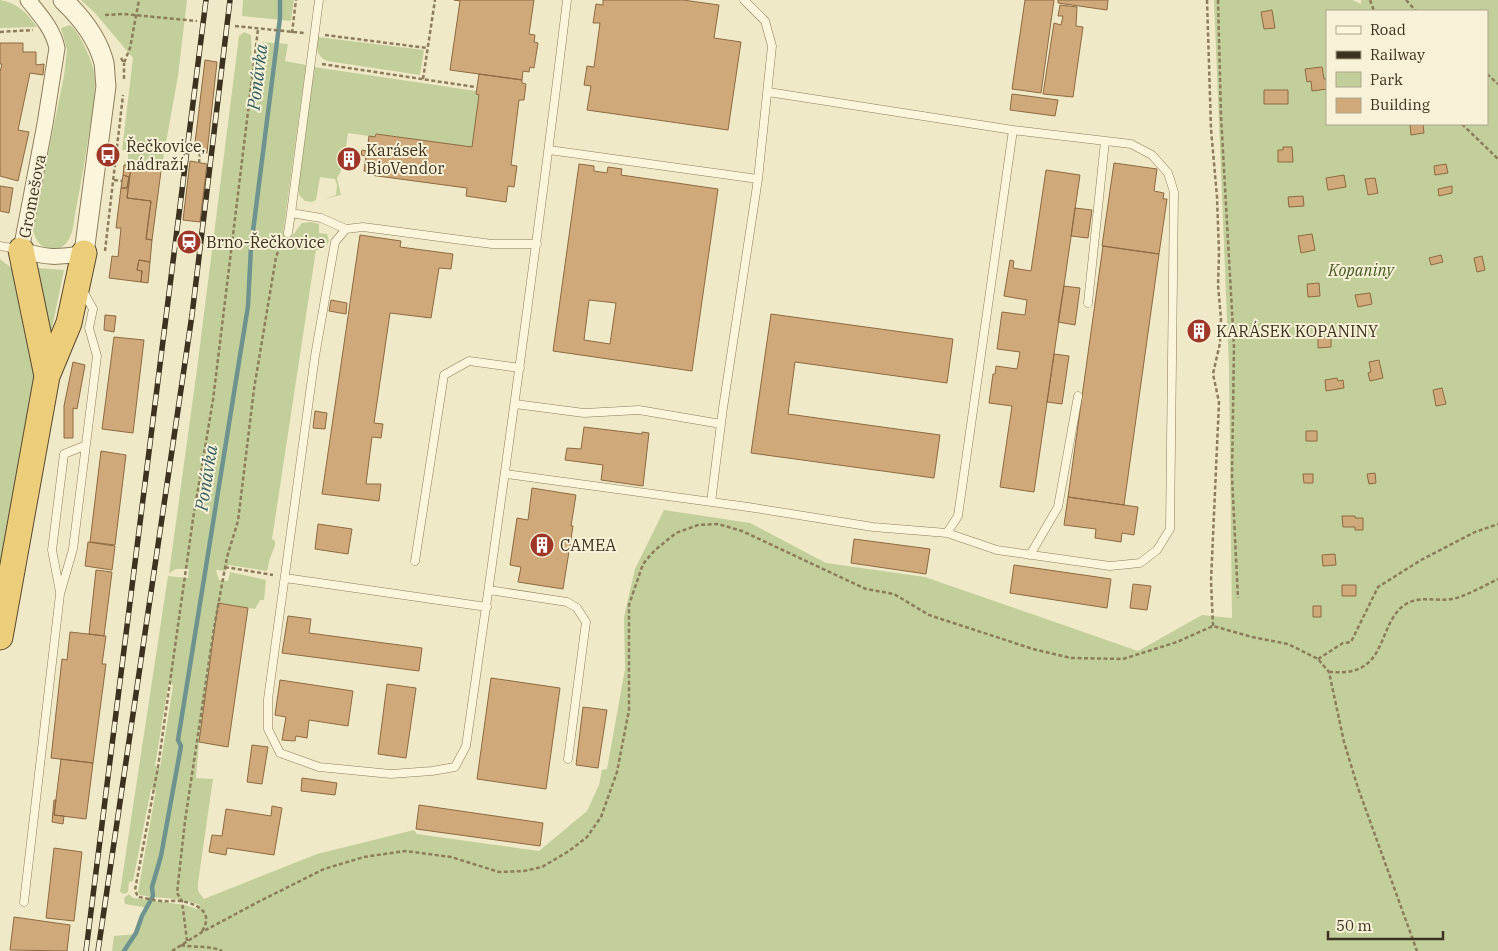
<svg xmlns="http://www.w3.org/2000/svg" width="1498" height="951" font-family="'IBM Plex Serif',serif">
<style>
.green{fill:#c2cf9a;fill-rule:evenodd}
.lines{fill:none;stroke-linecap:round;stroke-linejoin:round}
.stream{stroke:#6e938f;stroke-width:4.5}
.building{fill:#d0a97b;stroke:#8d6940;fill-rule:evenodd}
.service-casing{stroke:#8d7c5b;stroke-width:9}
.minor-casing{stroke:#8d7c5b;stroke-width:17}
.tertiary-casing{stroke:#8d7c5b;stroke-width:21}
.trunk-casing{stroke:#5b492f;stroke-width:27}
.path{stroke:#8d7c5b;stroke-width:2.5;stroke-dasharray:4 2.5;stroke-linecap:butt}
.service{stroke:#faf5db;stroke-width:8}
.minor{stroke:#faf5db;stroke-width:15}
.tertiary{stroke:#faf5db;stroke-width:19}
.trunk{stroke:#ebcd7a;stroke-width:25}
.rail-casing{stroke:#3d311f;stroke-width:5.5}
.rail{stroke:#f7f2d7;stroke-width:4;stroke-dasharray:11;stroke-linecap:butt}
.labels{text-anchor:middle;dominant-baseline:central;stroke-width:4;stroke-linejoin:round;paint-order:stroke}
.poi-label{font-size:16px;fill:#3d311f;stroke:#f7f2d7;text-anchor:start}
.street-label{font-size:16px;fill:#3d311f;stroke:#f7f2d7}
.park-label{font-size:16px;font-style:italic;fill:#465a25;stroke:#f7f2d7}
.water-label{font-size:18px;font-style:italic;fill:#2e5a5d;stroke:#f7f2d7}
</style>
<rect width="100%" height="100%" fill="#f0e9c7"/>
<path class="green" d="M0 0C18 3 27 13 37 27L0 28Z
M81 0H187L178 76 161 170 124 165V161H128V150H122L133 58 95 13Z
M243 0H294L291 21 242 16Z
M1214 0H1352L1361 4V0H1498V951H112L114 936 137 934 148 908 125 904 124 898 129 894 133 898 185 905 197 909 200 905C181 897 160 899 140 895L138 892 156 790 151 789 133 881 129 882 128 892 125 894 120 892 168 576 188 578 189 569H176L169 573 197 369 239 36 244 32 251 35 252 65 257 66 259 57 263 56V42L288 44 285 61 306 65 283 233 293 235 302 223 311 222 319 224V233L327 234 329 241 325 249 316 250 272 539 275 541V546L270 558 267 571 228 565 226 571 216 570 219 580 228 581 230 572 266 580 264 600H260L255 609 219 603 199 742 196 778 213 779 198 883V891L204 899 317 854 414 830 417 834 539 851 587 811 599 785 602 770 607 769 625 669 624 617 635 569 664 510 750 523 826 563 925 577 1138 651 1202 615 1232 618 1229 368ZM1327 11H1487V124H1327ZM169 680 173 686 160 768 155 766Z
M70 25C80 33 92 60 94 72 97 92 92 114 89 133 85 159 81 184 76 209 74 218 74 231 69 239 57 259 35 249 33 228L64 76 67 50 61 28Z
M318 37 424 50 420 75 327 61C316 56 316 48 318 37Z
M314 67 476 91V94L479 95 472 147 376 134 375 137 348 133 345 154H342L341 171 337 178 341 195 323 199 336 195 337 185 335 179 320 177 316 200 312 202 305 201 299 195 298 187Z
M0 259 18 273 36 364 0 578Z
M38 268 64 270 51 333Z"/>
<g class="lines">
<path class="stream" d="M124 951 136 933 142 916 153 896 152 887 161 856 181 746 178 740 248 306 251 247 280 18V0"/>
</g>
<path class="building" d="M454 0H534L529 34 535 35 534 42 538 43 534 68 530 67 529 72 523 71 522 80 450 70 460 1Z
M603 0H683L719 5 714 38 741 42 728 130 587 110 591 86 584 85 587 66 594 67 600 23H593L596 4 603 5Z
M1025 0H1054L1041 93 1012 89Z
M1058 0H1108L1107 10 1058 3Z
M1060 5 1077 7 1076 26 1083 27 1073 97 1043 94 1054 23 1061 25 1063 16H1058Z
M1272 10 1275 28 1264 29 1261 12Z
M0 43H23V52H36V65L44 64 43 75 30 73 18 130 29 132 18 181 0 176V72L2 64H0Z
M205 60 217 62 207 153 194 151Z
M1322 67 1324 79H1327V89L1312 91 1311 81 1307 82 1305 69Z
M479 74 522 80V83L526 84 524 100H519L511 165 517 166 514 187 508 186 506 202 466 196 467 188 370 175V172L364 171 366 156 361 155 362 150 367 151 369 136 375 137 376 134 472 147 479 95 476 94Z
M1264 90H1288V104H1264Z
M1012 94 1058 100 1055 116 1010 110Z
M1423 124 1424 133 1411 135 1410 125Z
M1283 147H1292L1293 162H1278V150H1283Z
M342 154 356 156 355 164 341 161Z
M190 161 207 164 200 222 183 220Z
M1114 163 1157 169 1154 191 1164 193 1163 199H1167L1159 254 1102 246Z
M579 164 594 166V171L607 173 608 167 622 169 621 175 718 189 692 371 553 351ZM589 300 616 303 610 344 584 340Z
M1446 164 1448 173 1435 175 1434 166Z
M124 165 161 170V171L131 167 127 198 151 201 146 239 152 240 150 262 139 260 137 270 142 271 141 282 109 278 112 256 118 257 121 228H116L121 188H127L129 177 123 175Z
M131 167 161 171 152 240 146 239 151 201 127 198Z
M1046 170 1080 175 1034 492 1000 487 1012 406 989 403 993 374H995L996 366 1017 369 1020 352 997 349 1002 312 1025 315 1027 300 1004 296 1010 260 1014 261 1013 268 1031 271Z
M123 175 129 177 127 188H121Z
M1344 175 1346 187 1328 190 1326 178Z
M1375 178 1378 193 1368 195 1365 179Z
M0 186 13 188 9 213 0 211Z
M1452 186V193L1439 196 1438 189Z
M1303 196 1304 206 1289 207 1288 197Z
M1075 208 1092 210 1088 238 1071 236Z
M1312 234 1315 250 1301 253 1298 236Z
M360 235 401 241 400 247 453 254 451 269 439 268 431 318 390 313 374 423 383 424 381 438 372 437 366 484H381L379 501 322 494Z
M1103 246 1159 254 1124 505 1068 497Z
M1441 255 1443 262 1431 265 1429 258Z
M1482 256 1485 270 1477 272 1474 258Z
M139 260 150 262 148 283 141 282 142 271 137 270Z
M1319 283 1320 296 1308 297 1307 284Z
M1064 286 1080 288 1075 325 1058 322Z
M1370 293 1372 304 1358 307 1355 295Z
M331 300 347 303 346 314 329 311Z
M771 314 953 339 947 383 795 362 788 414 940 435 934 478 751 453Z
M105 315 116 316 114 332 104 330Z
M1331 336V347L1318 348V338Z
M114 337 144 340 133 433 102 429Z
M1054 354 1069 356 1062 404 1047 402Z
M1379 360 1383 378 1370 381 1368 373 1371 372 1369 362Z
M73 362 85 365 77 409 73 408V438H64V406Z
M1337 378 1338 381 1343 380 1344 388 1326 391 1325 380Z
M1442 388 1446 404 1436 406 1433 390Z
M315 411 327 413 325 429 313 428Z
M584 427 642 434V432L649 433 643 486 601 480 603 465 565 460 567 448 581 449Z
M1306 431H1317V441H1306Z
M101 451 126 455 115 545 90 542Z
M1375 473 1376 483 1369 484 1367 474Z
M1303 474H1313V483H1304Z
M532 488 576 495 571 526H573L563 589 518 582 521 567 510 565 517 518 528 520Z
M1068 497 1138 507 1134 535 1122 533 1121 542 1095 538 1096 529 1064 525Z
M1342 516H1355V518H1363V530H1355V527H1343Z
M318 524 352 529 348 554 315 549Z
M854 539 930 549 926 574 851 563Z
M88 542 115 546 112 570 85 566Z
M1335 554 1336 565 1323 566 1322 555Z
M1014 565 1111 579 1107 608 1010 593Z
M96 570 112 572 104 636 89 634Z
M1133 584 1151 586 1147 610 1130 608Z
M1342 585H1356V596H1342Z
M218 603 248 608 228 747 199 742Z
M1313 606H1321V617H1313Z
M288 616 311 619 309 633 422 648 419 671 282 653Z
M70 632 106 636 102 664H106L93 763 51 758 62 659 67 660Z
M491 678 560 688 546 789 477 779Z
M280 680 353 691 348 726 309 720 307 738 296 736 295 741 282 740 286 717 275 715Z
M387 684 416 688 406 758 378 754Z
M583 707 607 710 598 768 576 765Z
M252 745 268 747 262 784 247 782Z
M61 759 93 763 86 819 54 815Z
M302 778 337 783 335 795 301 791Z
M54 800H56L54 815 64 816 63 824 52 822Z
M419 805 543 823 540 846 416 829Z
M272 806 282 808 274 855 227 848 226 855 209 852 212 835 222 836 226 809 271 816Z
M54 848 82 852 74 921 46 918Z
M14 917 70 925 67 951 10 950Z"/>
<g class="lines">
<defs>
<path id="service" d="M319 0 291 213 321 218 346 229
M549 150 758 179 772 46 765 21 744 0
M288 233 291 213
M537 244H492L363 227 346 229 335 242 315 356 268 699V729L280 753 319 767 391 774 432 771 455 767 466 746C502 497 537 249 567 0
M0 246 17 249
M1088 303 1105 141
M515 404 584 413 639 410 721 424
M506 474 748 507 873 527 947 533 997 550 1110 566 1140 563 1157 550 1170 529 1174 192 1168 173 1152 155 1131 144 1013 130 768 92
M711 502 723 408 758 179
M947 533 958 516 1013 130
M1030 555 1058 507 1078 396
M415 561 444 375 469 361 520 368
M285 578 487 607
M489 590 567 602 577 608 586 622 568 759
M60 592 52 550 64 454 84 446
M24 902 60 594 73 549 97 356 89 328 93 309 83 291"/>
<path id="minor" d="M28 0C40 15 53 29 57 48L45 124 21 250C47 258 57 258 84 253"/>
<path id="tertiary" d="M63 0C80 16 98 39 104 63 105 70 105 79 106 86L84 253"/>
<path id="trunk" d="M21 250 47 376
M0 637 47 376 69 323 84 253"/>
</defs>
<use href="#service" class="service-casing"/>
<use href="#minor" class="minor-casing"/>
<use href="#tertiary" class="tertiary-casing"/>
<use href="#trunk" class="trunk-casing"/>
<path class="path" d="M1207 0 1211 129 1217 197 1219 253 1218 285 1221 319 1220 343 1213 374 1219 402 1211 581 1213 626
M1218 0 1221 116 1234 347 1232 477 1238 598
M1370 0 1374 11
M1406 0 1416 11
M105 15 124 14 197 21
M235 26 304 33
M0 32 33 30
M292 33 296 0
M325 35 427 48
M121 58 124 63 130 48 139 0
M322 64 475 87
M1487 74 1498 84
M124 79V63
M423 79 435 0
M1462 124 1498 159
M199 163 200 152
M114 180 122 181
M105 251 123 95
M225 567 273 575
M1318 659 1343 643 1351 642 1378 587 1421 560 1475 532 1498 524
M1329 672C1337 672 1345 673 1352 671 1387 663 1380 620 1406 604 1422 595 1435 602 1452 599 1464 597 1486 585 1498 579
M202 931C214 913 198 904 181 901 175 900 168 902 161 901 153 900 145 898 138 897L135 890 158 767 193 519 213 400 258 29
M187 941 182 901 177 893 185 821 214 628 227 557 238 521 254 389 276 257 282 241
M181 945C195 948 210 945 222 951
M172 951 202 932 258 902 324 869 364 857 405 851 451 857 499 872 524 871 542 867 569 851 587 837 601 817 617 772 629 710V605L643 564 655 550 676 533 698 525 718 524 742 531 866 589 894 594 929 615 1033 649 1071 658 1123 659 1177 642 1213 626 1252 637 1288 644 1318 659 1329 672 1344 742 1358 788 1417 951"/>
<use href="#service" class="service"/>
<use href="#minor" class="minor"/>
<use href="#tertiary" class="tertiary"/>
<use href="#trunk" class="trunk"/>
<defs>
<path id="rail" d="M86 951 206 0
M98 951 192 315 230 0"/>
</defs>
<use href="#rail" class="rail-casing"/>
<use href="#rail" class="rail"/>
</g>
<defs>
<symbol id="bus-disc" viewBox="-11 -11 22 22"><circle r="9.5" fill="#9f3728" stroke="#f7f2d7"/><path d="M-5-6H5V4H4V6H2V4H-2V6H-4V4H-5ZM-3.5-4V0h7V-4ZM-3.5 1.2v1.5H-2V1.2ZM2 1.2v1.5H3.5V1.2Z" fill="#fff"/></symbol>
<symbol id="building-disc" viewBox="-11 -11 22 22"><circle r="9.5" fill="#9f3728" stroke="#f7f2d7"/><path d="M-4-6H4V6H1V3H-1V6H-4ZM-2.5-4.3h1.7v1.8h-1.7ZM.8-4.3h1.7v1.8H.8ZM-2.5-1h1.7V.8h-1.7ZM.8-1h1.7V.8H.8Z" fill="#fff"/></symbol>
<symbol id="station-disc" viewBox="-11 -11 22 22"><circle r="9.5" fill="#9f3728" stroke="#f7f2d7"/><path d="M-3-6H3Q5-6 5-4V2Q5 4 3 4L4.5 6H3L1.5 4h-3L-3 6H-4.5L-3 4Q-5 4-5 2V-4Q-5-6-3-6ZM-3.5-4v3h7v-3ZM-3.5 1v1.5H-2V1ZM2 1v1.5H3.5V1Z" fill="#fff"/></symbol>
</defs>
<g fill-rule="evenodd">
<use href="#bus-disc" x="94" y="141" width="28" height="28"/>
<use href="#building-disc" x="335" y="145" width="28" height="28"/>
<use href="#station-disc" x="175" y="228" width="28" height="28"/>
<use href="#building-disc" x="1185" y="317" width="28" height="28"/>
<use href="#building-disc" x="528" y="531" width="28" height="28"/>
</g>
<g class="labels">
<g class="poi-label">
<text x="126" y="146">Řečkovice,<tspan x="126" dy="18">nádraží</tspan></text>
<text x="366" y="150">Karásek<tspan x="366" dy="18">BioVendor</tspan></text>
<text x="206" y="242">Brno-Řečkovice</text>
<text x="1216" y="331">KARÁSEK KOPANINY</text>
<text x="560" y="545">CAMEA</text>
</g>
<g class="street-label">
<text transform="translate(32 196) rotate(-79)">Gromešova</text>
</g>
<g class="park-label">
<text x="1361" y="270">Kopaniny</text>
</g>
<g class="water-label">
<text transform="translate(257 77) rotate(-83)">Ponávka</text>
<text transform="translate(206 478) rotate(-81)">Ponávka</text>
</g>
</g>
<rect x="1326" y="10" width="162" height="115" fill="#f7f2d7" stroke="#ada58d"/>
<rect x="1336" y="26" width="25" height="8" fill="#faf5db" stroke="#ada58d"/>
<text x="1370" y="35" font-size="15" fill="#3d311f">Road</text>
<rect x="1336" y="51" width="25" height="8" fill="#3d311f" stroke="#ada58d"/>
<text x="1370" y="60" font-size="15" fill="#3d311f">Railway</text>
<rect x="1336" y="72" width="25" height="15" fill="#c2cf9a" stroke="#ada58d"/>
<text x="1370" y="85" font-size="15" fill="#3d311f">Park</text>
<rect x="1336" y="98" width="25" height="15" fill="#d0a97b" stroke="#ada58d"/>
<text x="1370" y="110" font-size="15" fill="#3d311f">Building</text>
<path d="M1328 931v8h115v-8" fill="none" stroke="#3d311f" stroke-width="2.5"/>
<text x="1336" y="931" font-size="15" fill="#3d311f" stroke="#f7f2d7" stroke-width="4" paint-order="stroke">50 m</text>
</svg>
